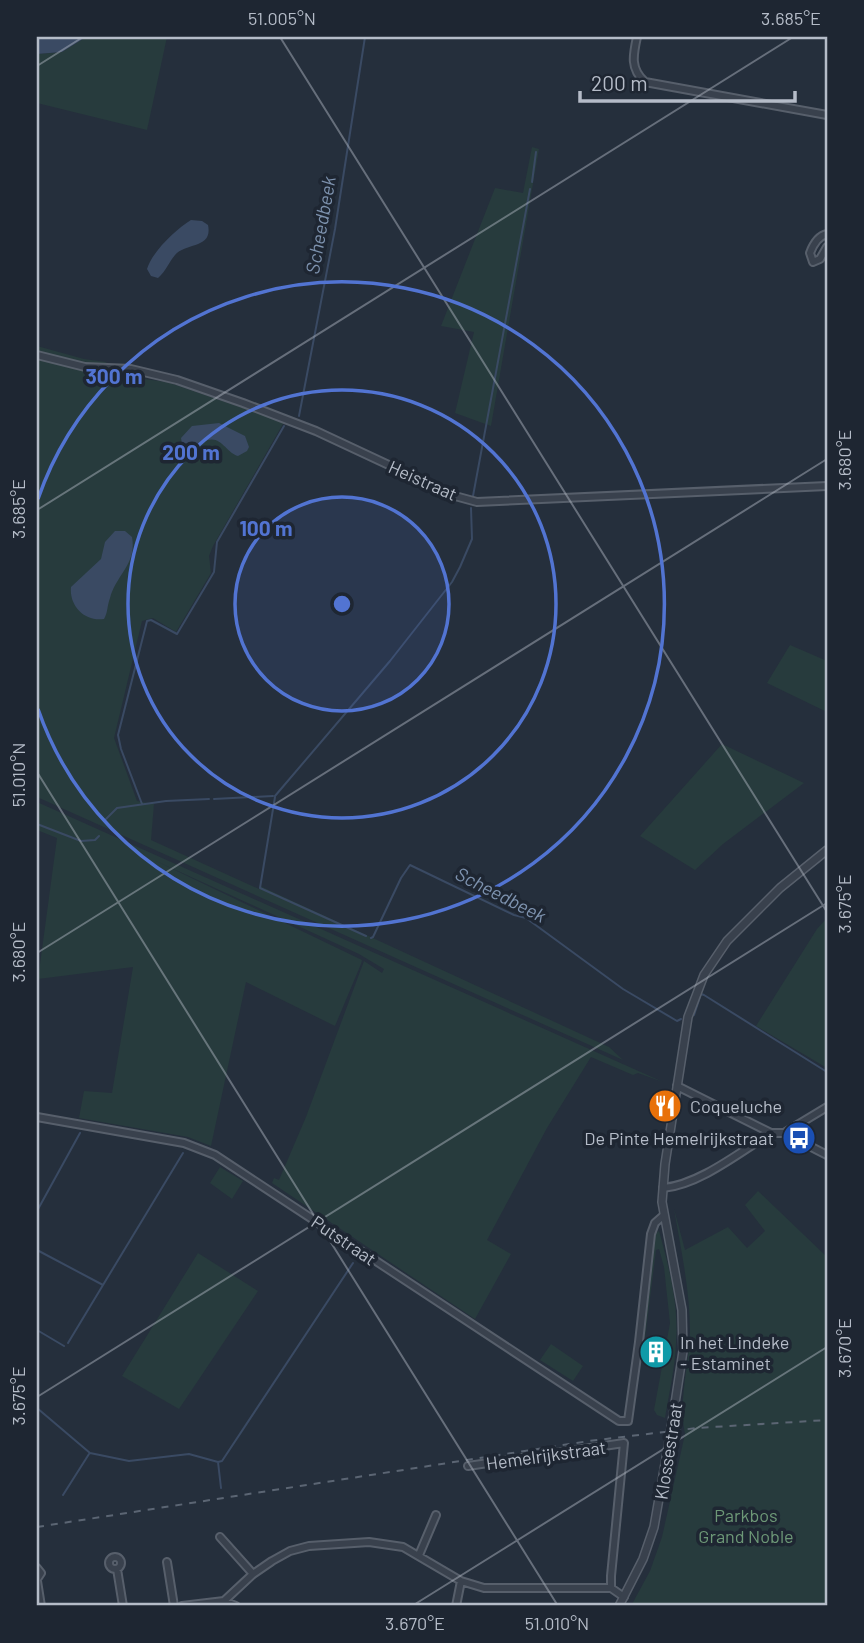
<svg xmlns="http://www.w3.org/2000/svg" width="864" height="1643" font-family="Barlow,sans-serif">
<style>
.green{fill:#273b3d}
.water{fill:#3a4a63}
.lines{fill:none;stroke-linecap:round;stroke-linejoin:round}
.stream{stroke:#3a4a63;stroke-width:2}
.minor-casing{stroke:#575f6b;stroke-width:10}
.tertiary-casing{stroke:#575f6b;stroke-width:10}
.minor{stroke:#39414d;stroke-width:6}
.tertiary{stroke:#39414d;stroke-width:7}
.rail{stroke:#5b6573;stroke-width:2;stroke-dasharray:7 7;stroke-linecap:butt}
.tertiary-bridge-casing{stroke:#575f6b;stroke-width:10;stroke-linecap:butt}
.tertiary-bridge{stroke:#39414d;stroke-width:7}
.ticks{fill:none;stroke:#b5bcc8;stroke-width:2;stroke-opacity:0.45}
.ring{fill:none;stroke:#5274d2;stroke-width:3.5}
.labels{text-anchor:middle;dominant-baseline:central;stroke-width:7;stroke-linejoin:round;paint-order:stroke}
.street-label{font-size:18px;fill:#b5bcc8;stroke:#1e2632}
.poi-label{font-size:18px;fill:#b5bcc8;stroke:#1e2632;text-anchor:start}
.park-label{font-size:18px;fill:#6d9877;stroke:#1e2632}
.water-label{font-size:19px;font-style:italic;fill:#7d92ae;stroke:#1e2632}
.centre{fill:#5274d2;stroke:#1e2632;stroke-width:3.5}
.ring-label{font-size:21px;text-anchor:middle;font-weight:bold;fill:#5274d2;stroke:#1e2632;stroke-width:7;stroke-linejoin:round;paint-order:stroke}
.neatline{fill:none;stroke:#b5bcc8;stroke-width:2.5}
.ticks-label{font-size:18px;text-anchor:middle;fill:#b5bcc8}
</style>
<rect width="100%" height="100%" fill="#252f3c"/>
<path class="green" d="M86 37H167L147 130 37 103V54L62 52Z
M532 147 539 149 491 426 455 413 474 332 441 326 495 188 523 193Z
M37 346 84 359 106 362 105 374 167 382 284 422 213 546 209 556 211 573 176 632 153 618 142 621 114 738 137 801 154 804 151 840 259 889 260 886 609 1047 623 1060 37 797Z
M790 645 827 661V712L767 683Z
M722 744 804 783 723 844 695 870 640 836Z
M37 802 663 1082 638 1073 633 1075 591 1057 547 1128 487 1240 511 1254 475 1319 272 1183 274 1178 279 1180 306 1117 364 961 382 973 384 969 359 954 154 860 362 960 361 964 335 1026 246 982 211 1146 188 1137 79 1118 84 1091 112 1093 133 967 38 979 57 838 37 830Z
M827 918V1068L756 1026 817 929Z
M220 1167 243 1181 232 1199 210 1183Z
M758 1191 827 1257V1606H631L650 1571 662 1537 685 1434C678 1401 689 1366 690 1332 690 1291 681 1249 674 1209L685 1250 728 1227 747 1248 765 1231 745 1205Z
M659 1231C669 1267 679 1305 676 1343 675 1369 669 1393 665 1418L657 1415 654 1410 670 1323 664 1267 659 1249 656 1250 645 1338 643 1336 655 1234Z
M198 1253 258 1291 179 1409 122 1376Z
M551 1344 583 1366 573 1381 540 1360Z"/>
<path class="water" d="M37 37H86L62 52 37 54Z
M191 220 202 221 208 225C213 249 186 242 175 255 169 262 166 271 158 278L151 276 147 269C152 252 176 229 191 220Z
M219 423 245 436 249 447 247 451 238 456C227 453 221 436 208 440 199 442 196 451 188 453L182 444 181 438 192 426Z
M115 531H125L132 537C137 564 116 575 110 598 107 606 108 612 104 619 85 622 69 606 71 587L101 559 105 542Z"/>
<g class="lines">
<path class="stream" d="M532 182 536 152
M299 416 335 229 365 37
M473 496 530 189
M275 796 390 661 452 582 460 567 472 539 471 508
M275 797 260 888 366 936
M214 799 273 796
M142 804 121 749 118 735 147 621 151 620 177 634 214 572 217 542 284 426
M105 820 117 808 166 801 209 799
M37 824 81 841 95 840 99 836
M371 938 373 937 401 878 410 865 514 915 526 918 623 989 677 1021 681 1019
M694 1015 701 994 704 995 827 1072
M37 1211 80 1133
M37 1250 103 1285 68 1343
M103 1285 183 1153
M37 1330 64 1346
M37 1408 90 1453 129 1461 189 1454 218 1462 221 1488
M218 1462 222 1461 353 1263
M63 1495 89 1454"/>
<defs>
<path id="minor" d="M637 37C633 55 630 69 645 82L827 115
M827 234C818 236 813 245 810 253L813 262 820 259 827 247
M37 355 85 367 131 369 177 380 243 403 316 431 455 496 477 502 827 486
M677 1086 771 1133H784L827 1155
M37 1117 184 1143 215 1155 619 1421H628L639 1342 651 1234 655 1223 663 1216
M784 1133 827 1107
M663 1188C699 1185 740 1152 771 1133
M468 1466 624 1443 611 1576V1588L624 1597
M220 1537 253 1574
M419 1555 436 1515
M109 1563a6 6 0 1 1 12 0a6 6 0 1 1-12 0Z
M167 1562 174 1606
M37 1568 41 1573 37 1579
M117 1569 123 1606
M37 1581 41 1606
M224 1601 253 1574 272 1561 290 1551 309 1546 369 1542 403 1547 461 1581 484 1588H611
M182 1606 224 1601 236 1606
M456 1606 461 1581"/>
<path id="tertiary" d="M674 1410 683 1351 682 1310 662 1202 665 1164 688 1017 704 975 727 941 780 888 827 850
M619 1606 643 1559 654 1527 668 1447"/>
</defs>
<use href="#minor" class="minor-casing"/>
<use href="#tertiary" class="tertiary-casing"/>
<use href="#minor" class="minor"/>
<use href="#tertiary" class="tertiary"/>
<path class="rail" d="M37 1527 589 1441 697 1428 827 1420"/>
<defs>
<path id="tertiary-bridge" d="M668 1447 674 1410"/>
</defs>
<use href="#tertiary-bridge" class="tertiary-bridge-casing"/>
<use href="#tertiary-bridge" class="tertiary-bridge"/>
</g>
<path class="ticks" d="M280 37 827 912M37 66 83 37M37 510 793 37M37 772 558 1606M37 953 827 459M37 1397 827 903M412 1606 827 1347"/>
<circle cx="342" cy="604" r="107" fill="#5274d2" fill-opacity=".12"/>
<g class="ring">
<circle cx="342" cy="604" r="107"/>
<circle cx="342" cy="604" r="214"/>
<path d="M38 499A322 322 0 1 1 38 709"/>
</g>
<defs>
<symbol id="restaurant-disc" viewBox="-11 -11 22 22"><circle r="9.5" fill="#e8710a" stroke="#1e2632"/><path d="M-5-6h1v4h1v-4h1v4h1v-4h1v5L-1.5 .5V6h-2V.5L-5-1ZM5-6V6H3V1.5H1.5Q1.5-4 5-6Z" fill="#fff"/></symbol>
<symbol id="bus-disc" viewBox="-11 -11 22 22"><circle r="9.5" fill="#1a4fb4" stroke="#1e2632"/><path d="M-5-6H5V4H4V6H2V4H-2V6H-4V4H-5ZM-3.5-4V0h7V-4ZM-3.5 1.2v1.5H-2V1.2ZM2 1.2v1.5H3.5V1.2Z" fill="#fff"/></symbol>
<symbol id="building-disc" viewBox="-11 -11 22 22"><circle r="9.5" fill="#0f9aa8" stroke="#1e2632"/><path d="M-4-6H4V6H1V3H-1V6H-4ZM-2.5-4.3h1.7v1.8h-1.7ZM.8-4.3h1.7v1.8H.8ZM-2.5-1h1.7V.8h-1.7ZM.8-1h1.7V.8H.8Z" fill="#fff"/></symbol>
</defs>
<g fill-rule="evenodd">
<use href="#restaurant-disc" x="646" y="1087" width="38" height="38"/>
<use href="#bus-disc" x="780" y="1119" width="38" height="38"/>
<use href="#building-disc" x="637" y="1333" width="38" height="38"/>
</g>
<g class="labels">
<g class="street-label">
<text transform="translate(423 480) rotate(24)">Heistraat</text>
<text transform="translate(344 1240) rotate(34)">Putstraat</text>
<text transform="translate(668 1451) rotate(-81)">Klossestraat</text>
<text transform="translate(546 1455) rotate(-8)">Hemelrijkstraat</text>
</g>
<g class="poi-label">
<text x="690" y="1106">Coqueluche</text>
<text x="774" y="1138" text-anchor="end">De Pinte Hemelrijkstraat</text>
<text x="680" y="1342">In het Lindeke<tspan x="680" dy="21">- Estaminet</tspan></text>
</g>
<g class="park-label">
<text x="746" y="1515">Parkbos<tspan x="746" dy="21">Grand Noble</tspan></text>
</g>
<g class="water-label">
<text transform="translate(320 225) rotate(-80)">Scheedbeek</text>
<text transform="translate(501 894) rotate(27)">Scheedbeek</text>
</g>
</g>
<circle cx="342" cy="604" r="10" class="centre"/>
<g class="ring-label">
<text x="114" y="384">300 m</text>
<text x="191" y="460">200 m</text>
<text x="266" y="536">100 m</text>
</g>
<rect width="864" height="1643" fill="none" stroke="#1e2632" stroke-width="77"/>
<path d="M580 91v10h215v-10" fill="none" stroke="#b5bcc8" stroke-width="3.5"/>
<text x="591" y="91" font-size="21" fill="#b5bcc8" stroke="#1e2632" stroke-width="5" paint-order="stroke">200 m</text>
<rect x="38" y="38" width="788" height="1566" class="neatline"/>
<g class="ticks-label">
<text x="282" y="25">51.005°N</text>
<text x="791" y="25">3.685°E</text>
<text transform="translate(845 460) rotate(-90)" y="6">3.680°E</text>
<text transform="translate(19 509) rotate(-90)" y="6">3.685°E</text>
<text transform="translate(19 775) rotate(-90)" y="6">51.010°N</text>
<text transform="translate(845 904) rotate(-90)" y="6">3.675°E</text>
<text transform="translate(19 952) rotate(-90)" y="6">3.680°E</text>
<text transform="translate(845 1348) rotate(-90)" y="6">3.670°E</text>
<text transform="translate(19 1396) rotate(-90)" y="6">3.675°E</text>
<text x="415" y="1630">3.670°E</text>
<text x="557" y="1630">51.010°N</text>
</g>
</svg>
